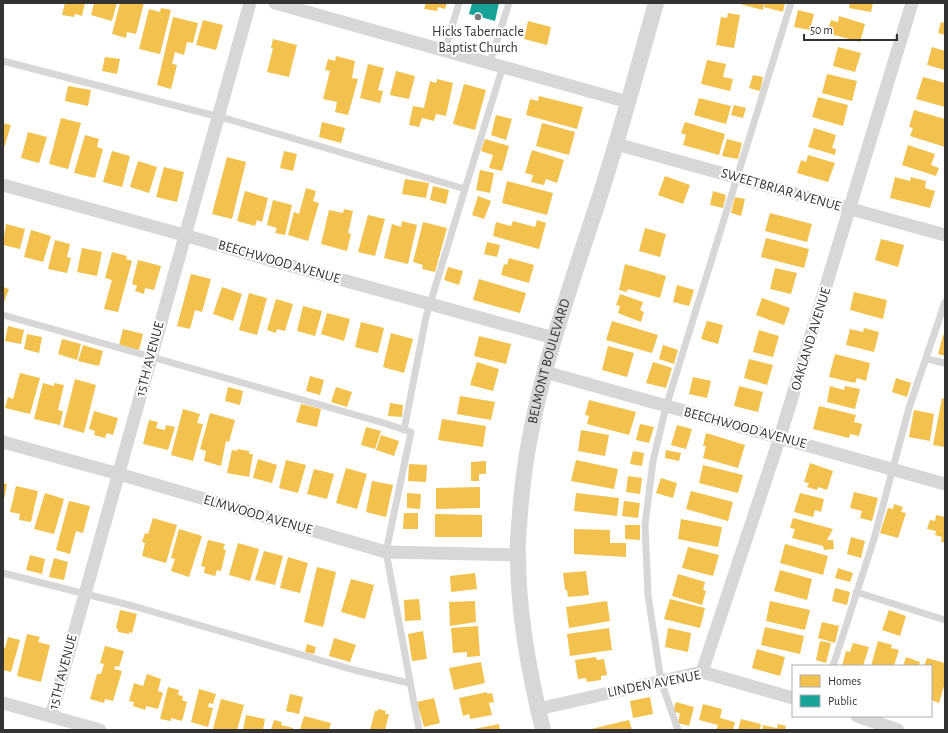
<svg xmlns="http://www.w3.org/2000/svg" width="948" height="733" font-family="'Alegreya Sans',sans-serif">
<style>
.homes{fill:#f2c14e}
.public{fill:#17a398}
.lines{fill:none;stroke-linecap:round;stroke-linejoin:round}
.service{stroke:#d7d7d7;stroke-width:7}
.minor{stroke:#d7d7d7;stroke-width:13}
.tertiary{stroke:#d7d7d7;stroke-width:16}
.poi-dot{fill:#7a7a7a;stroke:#fff;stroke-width:1.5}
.labels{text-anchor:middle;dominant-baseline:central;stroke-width:4;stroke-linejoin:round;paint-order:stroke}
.poi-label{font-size:14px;fill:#333;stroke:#fff}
.street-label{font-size:14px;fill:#333;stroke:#fff}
</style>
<rect width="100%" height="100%" fill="#fff"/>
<path class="homes" d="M65 3H85L82 16 75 14 74 17 62 15Z
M94 3H117L112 21 91 15Z
M120 3H144L136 34 127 32 126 38 112 34Z
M426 3H447L445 9 438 7 437 11 424 9Z
M736 3H764L763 10Z
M765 3H785L783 12 764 7Z
M850 3H873L871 12 849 8Z
M161 8 171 10 160 54 139 49 149 9 160 12Z
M798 10 814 14 810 30 794 27Z
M728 13 740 15 734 48 716 45 721 17 727 18Z
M839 16 865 24 860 42 827 33 831 20 838 22Z
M173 17 198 23 193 43 187 42 184 55 175 52 172 64 177 65 171 89 157 85Z
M203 20 223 25 216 50 196 45Z
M528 21 551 27 547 45 524 39Z
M941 22 945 23V35L938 33Z
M273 39 297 45 289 77 267 72 273 48H271Z
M838 47 861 53 855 72 833 66Z
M932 47 945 51V70L927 65Z
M336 56 355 61 352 78 358 79 348 115 335 112 337 102 323 99 330 71 325 70 328 59 335 61Z
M105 57 120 59 117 74 102 71Z
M707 60 726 64 723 77 733 79 730 91 701 84Z
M368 64 384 68 378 90 383 91 380 103 360 98Z
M396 71 415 76 409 99 390 95Z
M827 74 857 81 852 101 822 93Z
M753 75 763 77 760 91 749 88Z
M923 77 945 83V107L916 99Z
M437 79 453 83 446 116 436 114 434 121 422 118 419 127 409 125 413 106 424 108 430 81 436 83Z
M464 84 486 90 475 130 453 124Z
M68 86 91 90 88 106 65 101Z
M539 96 583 107 577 129 526 115 530 99 538 101Z
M818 97 848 105 843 126 812 117Z
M699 98 731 106 726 124 694 115Z
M734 105 746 108 743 118 731 115Z
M914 110 945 119V147L910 136 913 128 909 127Z
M496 115 512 119 506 140 491 135Z
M61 118 81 123 68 169 49 164Z
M322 122 345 128 341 143 319 137Z
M685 122 725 134 719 155 683 145 686 135 681 133Z
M3 123 11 125 3 151Z
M542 123 575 132 569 155 536 146Z
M814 128 836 135 832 148 836 149 835 155 808 147Z
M28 132 47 137 39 163 21 158Z
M85 135 99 139 97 147 103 149 95 178 74 173Z
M485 139 509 146 502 171 489 168 493 155 481 151Z
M727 139 742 143 738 159 722 156Z
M908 145 935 154 931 165 939 168 936 176 902 165Z
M532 150 564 160 557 183 546 179 544 185 531 182 533 175 525 173Z
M112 151 130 156 122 187 103 182Z
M284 151 297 154 293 171 280 168Z
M808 155 835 163 828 182 797 173 801 160 806 162Z
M227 157 246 162 232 219 212 214Z
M138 161 157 167 149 193 130 187Z
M164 167 184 172 177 202 156 197Z
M480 170 494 173 490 193 476 190Z
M665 176 690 185 683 204 658 195Z
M895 177 910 181 911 177 926 181 925 188 935 191 930 208 890 198Z
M405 179 429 183 426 198 402 194Z
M507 181 553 193 547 215 502 203Z
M433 186 449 190 446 204 430 200Z
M306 188 316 191 313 201 319 203 308 241 288 235 294 212 299 214Z
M245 191 268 198 262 222 257 220 255 226 237 221Z
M713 191 726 195 723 208 710 205Z
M478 196 491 201 484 219 472 215Z
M735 197 745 199 741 216 731 213Z
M273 200 292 205 285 235 275 233 277 228 267 225Z
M344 209 353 211 348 233 351 234 347 251 321 244 329 210 343 213Z
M770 213 812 224 807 242 765 231Z
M368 215 385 219 375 256 358 252Z
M537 220 546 223 539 249 493 236 496 222 511 226 513 221 535 227Z
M402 221 417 225 408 264 384 258 392 224 401 227Z
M423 222 447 228 435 272 422 269 423 265 413 262Z
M6 224 25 229 20 249 3 245Z
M645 228 666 234 660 257 639 251Z
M31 230 51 236 43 262 24 257Z
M766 238 809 249 804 268 761 257Z
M881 239 904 245 898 267 875 260Z
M55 240 70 244 67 257 71 258 67 273 48 269Z
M487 242 500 245 497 257 484 254Z
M82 248 102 252 97 276 77 272Z
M112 252 127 256 126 259 132 261 118 312 104 309 112 280 105 278Z
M509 258 534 265 529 283 501 275 504 264 507 265Z
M138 260 161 266 154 290 145 288 144 294 135 291 137 286 132 284Z
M625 264 666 276 660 298 628 289 627 292 619 290Z
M448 267 463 271 459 285 444 280Z
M775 268 797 273 791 294 770 289Z
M191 274 211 279 202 312 195 310 190 329 177 326Z
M479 279 526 293 520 313 473 300Z
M677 285 694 290 689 306 673 302Z
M3 287 9 289 4 302H3Z
M222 287 242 294 233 321 213 314Z
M854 292 887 300 883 319 850 310Z
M249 293 267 298 257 335 239 330Z
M620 294 643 302 640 310 644 312 641 322 618 313 620 306 616 305Z
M762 298 790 308 784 325 756 315Z
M276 299 293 304 285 331 277 329 276 333 267 330Z
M303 306 322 311 315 336 297 331Z
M327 313 350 319 344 341 321 334Z
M612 321 658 335 652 353 606 340Z
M707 321 723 325 718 344 701 339Z
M361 322 384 328 378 353 355 347Z
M8 326 24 330 21 344 5 341Z
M864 328 879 332 874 352 846 345 850 329 863 332Z
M123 329 143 334 139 350 119 345Z
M759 330 779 336 773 357 753 352Z
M391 333 413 339 404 373 383 367Z
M27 334 42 337 39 353 24 349Z
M943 335H945V356L938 354Z
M479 336 511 344 506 364 474 356Z
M62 339 81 344 77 360 58 354Z
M83 345 103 351 99 366 78 361Z
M663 345 678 350 674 364 659 359Z
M608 346 634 353 627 377 602 370Z
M835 354 870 363 866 381 857 378 855 383 829 377Z
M749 359 773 365 767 385 744 378Z
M477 362 499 369 493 391 470 385Z
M653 362 672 368 666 388 646 383Z
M20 373 40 378 30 414 5 408 8 397 13 399Z
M310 376 324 380 320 395 306 391Z
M693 377 711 381 707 398 689 394Z
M896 378 911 383 907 397 892 392Z
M75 379 96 385 84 433 63 427Z
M43 383 54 386V383L64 385 58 410 63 411 60 425 34 419Z
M739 386 763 392 758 412 734 406Z
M830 386 844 390 845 386 860 389 855 409 827 402Z
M228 387 243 391 240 405 225 401Z
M336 387 352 392 347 407 331 402Z
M460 396 495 402 491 420 457 414Z
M942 398 945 399V447L933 445Z
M589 400 636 412 629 435 587 424 589 416 585 415Z
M390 403 403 405 402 417 388 416Z
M301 404 321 409 317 427 296 422Z
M819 406 856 415 854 422 862 424 859 436 850 434 849 438 813 429Z
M183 409 200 414 197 423 203 424 193 461 171 455Z
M914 410 934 414 930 441 909 437Z
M94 411 118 418 113 435 107 433 105 438 94 435 95 431 89 429Z
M210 413 235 420 229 442 226 441 221 466 204 461 206 451 200 449Z
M442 419 486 426 483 447 438 440Z
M149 420 158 422 156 428 165 430 166 425 175 427 168 450 143 444Z
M640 424 654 427 649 443 636 440Z
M677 425 692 429 686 449 671 445Z
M366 427 381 431 375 449 361 445Z
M581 430 609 435 605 456 578 451Z
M706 433 745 445 738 468 703 458 706 446H703Z
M381 435 399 441 394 456 376 450Z
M237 449 249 451V454H253L249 477 227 473 232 450 237 451Z
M666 450 681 453 679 461 665 458Z
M633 451 644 453 642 466 630 464Z
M258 459 277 465 272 483 253 478Z
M286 460 306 465 298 493 279 488Z
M576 460 618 469 614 489 571 481Z
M486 461V474H479V481H471V462Z
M810 463 833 471 827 490 818 487 817 490 807 487 809 483 804 482Z
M409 464 427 465 426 482 408 481Z
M703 465 743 475 738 493 699 483Z
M346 468 367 474 357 509 336 503Z
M314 469 334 474 327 499 307 494Z
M628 476 642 478 640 494 626 492Z
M661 478 677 483 673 498 656 493Z
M372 481 393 485 386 517 366 512Z
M3 483 7 484 4 499H3Z
M16 486 38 491 31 522 19 520 20 514 10 512Z
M480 487V508L436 509V488Z
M691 491 733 502 728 521 686 509Z
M854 492 878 498 872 521 860 518 862 511 850 508Z
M45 493 64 499 54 534 34 529Z
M407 493 421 494 420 509 407 508Z
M576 493 619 498 617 516 574 511Z
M800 493 824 499 821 512 815 510 813 517 794 512Z
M69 501 90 506 83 533 76 531 70 554 56 550Z
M624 501 640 503 638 518 622 516Z
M894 504 903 507 901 512 906 513 898 538 880 533 888 508 893 509Z
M404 513H418V529H403Z
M435 514 482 515V537H435Z
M936 515 945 517V542H941L942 537 935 535 936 531 927 529 930 520 935 521Z
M153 518 177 525 166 563 142 556 145 543 142 542 145 533 148 534Z
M793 518 833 529 827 540H833L834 549 824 550 823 546 792 538 795 529 790 528Z
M681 519 722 527 718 547 678 539Z
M625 525H640V540L625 539Z
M179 529 202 536 189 577 171 571 175 559 171 558Z
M574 529 610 530V543H626V557L574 554Z
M851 537 865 541 861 558 847 554Z
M208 540 225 544 223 549 226 550 221 571 217 570 215 576 204 573 205 567 201 566Z
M238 543 259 549 250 581 229 575Z
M785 544 828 556 823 575 780 563Z
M688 547 719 555 713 576 682 568Z
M264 551 283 556 275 585 255 580Z
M30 555 45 559 42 574 26 570Z
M288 557 308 563 300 593 280 588Z
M54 558 68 562 64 580 49 577Z
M317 567 336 572 323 627 304 622Z
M838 568 853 573 850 582 835 578Z
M780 570 812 579 807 600 774 591Z
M586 571 589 595 568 597 567 590H565L563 573Z
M475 573 477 589 451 592 450 576Z
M678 574 705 582 703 590 706 591 702 605 672 596Z
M351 579 374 585 365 619 341 612Z
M835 588 850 592 847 605 832 601Z
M419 599 421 620 405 621 404 600Z
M670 599 705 608 700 628 664 619Z
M475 601 476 622 450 626 449 602Z
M607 601 610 621 569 628 566 607Z
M770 601 810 610 805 630 766 621Z
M120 610 137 614 132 633 129 632V634L118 632V629L116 628Z
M889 610 906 616 900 636 882 630Z
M822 622 839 626 835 643 818 638Z
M478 626 480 656 467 657V652L453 653 451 628Z
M765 627 804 636 800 654 761 645Z
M609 628 612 650 570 656 567 634Z
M668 628 691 633 688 652 665 647Z
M423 631 427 659 412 661 408 634Z
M27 634 40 637 38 642 50 645 41 682 17 676Z
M8 637 20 640 11 672 3 670V647L5 648Z
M334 638 356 645 350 662 329 656Z
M820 641 831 643 826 663 816 660Z
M878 641 892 645 891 648 899 650 894 666H871Z
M853 643 869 647 863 666H842L846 651 850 652Z
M307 644 316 647 314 654 305 652Z
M105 646 124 651 119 667 115 666 114 669 122 671 113 701 105 699 104 703 90 699 97 674H101L104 664 100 663Z
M757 649 785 657 780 676 752 668Z
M596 657 597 660 604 659 607 675 601 676V680L587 682 586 678 578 679 575 660Z
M906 657 920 662 919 666H903Z
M927 658 945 663V683L939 703 931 700V666H924Z
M481 662 485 683 454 690 449 668Z
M147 674 161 679 158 691 163 693 158 709 146 706 145 710 133 706 134 702 129 701 134 683 143 686Z
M168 687 179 690 178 695 183 696 182 700 187 702 182 721 171 718V721L160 719Z
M199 689 216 694 213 704 209 703 208 707 213 708 208 727 191 722Z
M487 692V694L492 693 494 702 489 703 492 715 470 719 469 714 463 716 459 698Z
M290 694 303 697 299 714 286 711Z
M650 697 653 714 633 718 630 701Z
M434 698 440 723 424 727 417 702Z
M221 699 244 705 237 730 213 729Z
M676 702 694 707 689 726 678 723 680 713 673 712Z
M703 704 722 709 720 718 735 722 733 730H716L718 725 699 720Z
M378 709 386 711 385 714H389L385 730H370L375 711H378Z
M246 715 265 719 263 730H243Z
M304 716 331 723 329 730H300Z
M741 719 761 724 760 730H738Z
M274 720 282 722 281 725 293 728V730H271Z
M629 720 632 730H591V729Z
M499 724 500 730H475L474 729Z
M778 724 786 726 785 730H762L763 725 777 728Z"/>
<path class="public" d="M472 3H499L495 21 469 14Z"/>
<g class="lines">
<path class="service" d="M445 50 459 3
M3 61 231 120 465 189 503 66
M490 62 509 3
M3 315 384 423 411 432 386 552 419 730
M927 359 945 363
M404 430 426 317 465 189
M3 573 133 606 354 670 409 683
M856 592 945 620
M833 666 874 539 909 408 945 302
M678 730 661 681 648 595 645 525 653 461 666 407 791 3"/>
<path class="minor" d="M275 3 628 102
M616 144 945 235
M3 185 184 235 270 260 554 338
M545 372 945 484
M3 442 119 474 386 552 518 555
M702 672 780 437 912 3
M3 703 100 730
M538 709 702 672 793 698
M51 716 250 3
M857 716 898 730"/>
<path class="tertiary" id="s1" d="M543 730C529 673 518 614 518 556 517 542 519 528 520 514 527 407 564 306 597 205 619 138 637 70 656 3"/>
</g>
<circle class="poi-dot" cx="478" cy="17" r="4"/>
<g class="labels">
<g class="poi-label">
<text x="478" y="32">Hicks Tabernacle<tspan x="478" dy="16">Baptist Church</tspan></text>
</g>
<g class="street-label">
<text transform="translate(781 190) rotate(16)">SWEETBRIAR AVENUE</text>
<text transform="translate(279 262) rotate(16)">BEECHWOOD AVENUE</text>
<text transform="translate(811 339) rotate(-73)">OAKLAND AVENUE</text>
<text transform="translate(150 359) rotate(-75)">15TH AVENUE</text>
<text stroke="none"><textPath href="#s1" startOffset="374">BELMONT BOULEVARD</textPath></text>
<text transform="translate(745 428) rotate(15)">BEECHWOOD AVENUE</text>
<text transform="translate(258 515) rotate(16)">ELMWOOD AVENUE</text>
<text transform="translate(63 672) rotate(-75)">15TH AVENUE</text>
<text transform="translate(654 684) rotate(-11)">LINDEN AVENUE</text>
</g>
</g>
<rect width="948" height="733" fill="none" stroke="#333333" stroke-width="8"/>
<rect x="792" y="665" width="140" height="52" fill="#ffffff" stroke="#adadad"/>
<rect x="800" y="675" width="20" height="12" fill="#f2c14e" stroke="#adadad"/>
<text x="828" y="685" font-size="12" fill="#333333">Homes</text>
<rect x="800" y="695" width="20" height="12" fill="#17a398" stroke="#adadad"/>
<text x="828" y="705" font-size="12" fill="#333333">Public</text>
<path d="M804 34v6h93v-6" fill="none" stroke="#333333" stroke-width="2"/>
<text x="810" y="34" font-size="12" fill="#333333" stroke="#ffffff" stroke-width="3" paint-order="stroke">50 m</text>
</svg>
